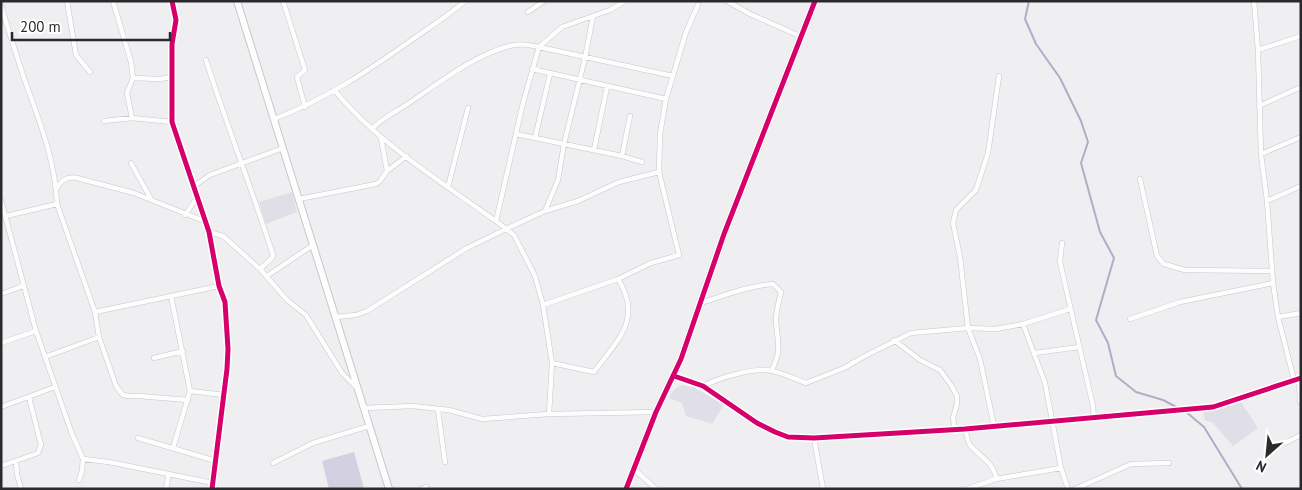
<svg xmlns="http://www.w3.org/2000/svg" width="1302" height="490" font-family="'PT Sans',sans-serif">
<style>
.built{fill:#e0dfe7}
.green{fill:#d2d0e1}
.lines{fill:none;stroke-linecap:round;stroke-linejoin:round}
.stream{stroke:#b1adc7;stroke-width:2}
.street-casing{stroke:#c7c7ca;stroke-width:5.5}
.secondary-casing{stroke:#c7c7ca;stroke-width:8}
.street{stroke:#fdfdfd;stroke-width:4.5}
.secondary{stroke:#fdfdfd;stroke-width:6}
.cycleway-casing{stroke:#fff;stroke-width:8}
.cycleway{stroke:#d6006c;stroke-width:5}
</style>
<rect width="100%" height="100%" fill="#efeff2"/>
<path class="built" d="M292 192 297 212 266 224 259 202Z
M684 385 695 388 724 405 712 424 686 416 682 403 669 398 672 392 679 386Z
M1241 402 1258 428 1233 446 1213 423 1205 420 1203 412Z"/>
<path class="green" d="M354 452 364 489H329L322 461Z"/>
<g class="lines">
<path class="stream" d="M1029 1 1025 19 1036 44 1060 78 1081 121 1088 142 1081 163 1100 232 1114 258 1096 320 1108 343 1116 376 1136 392 1163 400 1180 409
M1185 411 1204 427 1242 489"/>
<defs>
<path id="street" d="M67 1 76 55 90 72
M113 1 131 62 133 78 127 93 132 118
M172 1 176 20 172 44V122L209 232 219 286 225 302 228 349 227 369 212 489
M283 1 305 70 297 77 305 107
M727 1 750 14 802 37
M1254 1 1258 50 1261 154 1267 201 1273 283 1278 317 1294 380
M1 5C8 29 16 54 24 78 39 121 55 158 57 204L95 312 99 337 116 386 123 395 129 396H139L188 400
M528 12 544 1
M1258 50 1301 36
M206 60C227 126 252 189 273 255L272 258 260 269
M532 69 666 99
M133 78 160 79 171 77
M335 91C379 144 440 181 496 221L514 235 535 276 543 305 552 363 549 414
M1259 106 1301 87
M274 119C326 99 368 71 413 39 430 27 449 15 465 1
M104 121 132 118 172 122
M372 129C382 118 394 113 406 105 438 84 472 56 509 46 519 43 529 45 539 47L673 76
M516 134 622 156 642 162
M381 138 387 171
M535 138 550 74
M594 150 607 87
M1261 154 1301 137
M622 156 630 116
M131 163 151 199
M1140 179 1157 256 1164 264 1185 270 1272 271
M194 186 210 175 283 148
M448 187 468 108
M56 189C61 181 66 176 77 178L134 193 204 221
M299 199 376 184 380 181 387 171 407 156
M1 200 36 331 72 434 83 459 82 471 79 480
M1267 201 1301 186
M545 211 558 180 564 144 585 58 593 16
M185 215 198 196
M6 216 57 204
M496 221 523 103 539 47 562 27 610 10 625 1
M209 232 223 236 260 269 287 300 306 315 342 373 356 387
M1062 243 1060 262 1093 406 1094 418
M267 276 313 245
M1 294 23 286
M171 296 190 391 173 448
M701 303C725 295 748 286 773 284L781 292C779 301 776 311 776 320 777 341 783 350 771 371
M543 305 618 279 651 263 679 255 659 172 660 134 666 99 686 32 698 5
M95 312 219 286
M336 317 356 315 367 311 467 248 506 229 545 211 578 201 619 182 659 172
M1278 317 1301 313
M1130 319 1180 302 1273 283
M1023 324 1070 309
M894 340 920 360 940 370 951 385 957 396V404L953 418 955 430
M1 343 36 331
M1035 353 1079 347
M45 357 99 337
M154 358 183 351
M552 363 594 372C618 340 643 318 618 279
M674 376 703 386 757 423 775 432 788 437 814 438 965 429 1213 407 1301 378
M1299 379 1300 402
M703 386C719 378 753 367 772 371 783 373 795 379 806 383L844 368 863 357 911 333 968 328 996 329 1023 324 1045 383 1061 468 1068 489
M190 391 224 395
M1 407 55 387
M363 408 413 406 449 410 482 419 549 414 656 412
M438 410 445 462
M994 426 980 359 968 328 960 257 953 223 956 210 976 190 988 153 999 76
M965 429C967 434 967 441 970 445 980 457 994 462 996 479
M138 438 216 461
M814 438 823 489
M1285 443 1301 435
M83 459 109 462 213 483
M16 461 17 474 21 489
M273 463 313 443 369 426
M1 466 38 453 41 445 29 397
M633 468 656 489
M166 489 169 474
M421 489 426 487
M967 489 996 479 1061 468
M1075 489 1131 464 1169 463"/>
<path id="secondary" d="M237 1 389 489
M626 489 656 412 681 359 724 234 815 1"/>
</defs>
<use href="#street" class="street-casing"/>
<use href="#secondary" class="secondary-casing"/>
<use href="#street" class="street"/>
<use href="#secondary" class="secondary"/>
<defs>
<path id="cycleway" d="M172 1 176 20 172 44V122L209 232 219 286 225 302 228 349 227 369 212 489
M674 376 703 386 757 423 775 432 788 437 814 438 965 429 1213 407 1301 378
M626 489 656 412 681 359 724 234 815 1"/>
</defs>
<use href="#cycleway" class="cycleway-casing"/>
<use href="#cycleway" class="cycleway"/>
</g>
<rect width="1302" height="490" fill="none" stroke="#2a2a2c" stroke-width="5"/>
<g transform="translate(1267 455) rotate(207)" stroke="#ffffff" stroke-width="4" paint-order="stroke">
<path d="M0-4L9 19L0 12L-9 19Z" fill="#2a2a2c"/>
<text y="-8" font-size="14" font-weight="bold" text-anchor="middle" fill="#2a2a2c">N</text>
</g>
<path d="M12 32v8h158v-8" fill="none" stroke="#2a2a2c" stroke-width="2.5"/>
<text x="20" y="32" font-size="15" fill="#2a2a2c" stroke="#ffffff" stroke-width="4" paint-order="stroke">200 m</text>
</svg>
